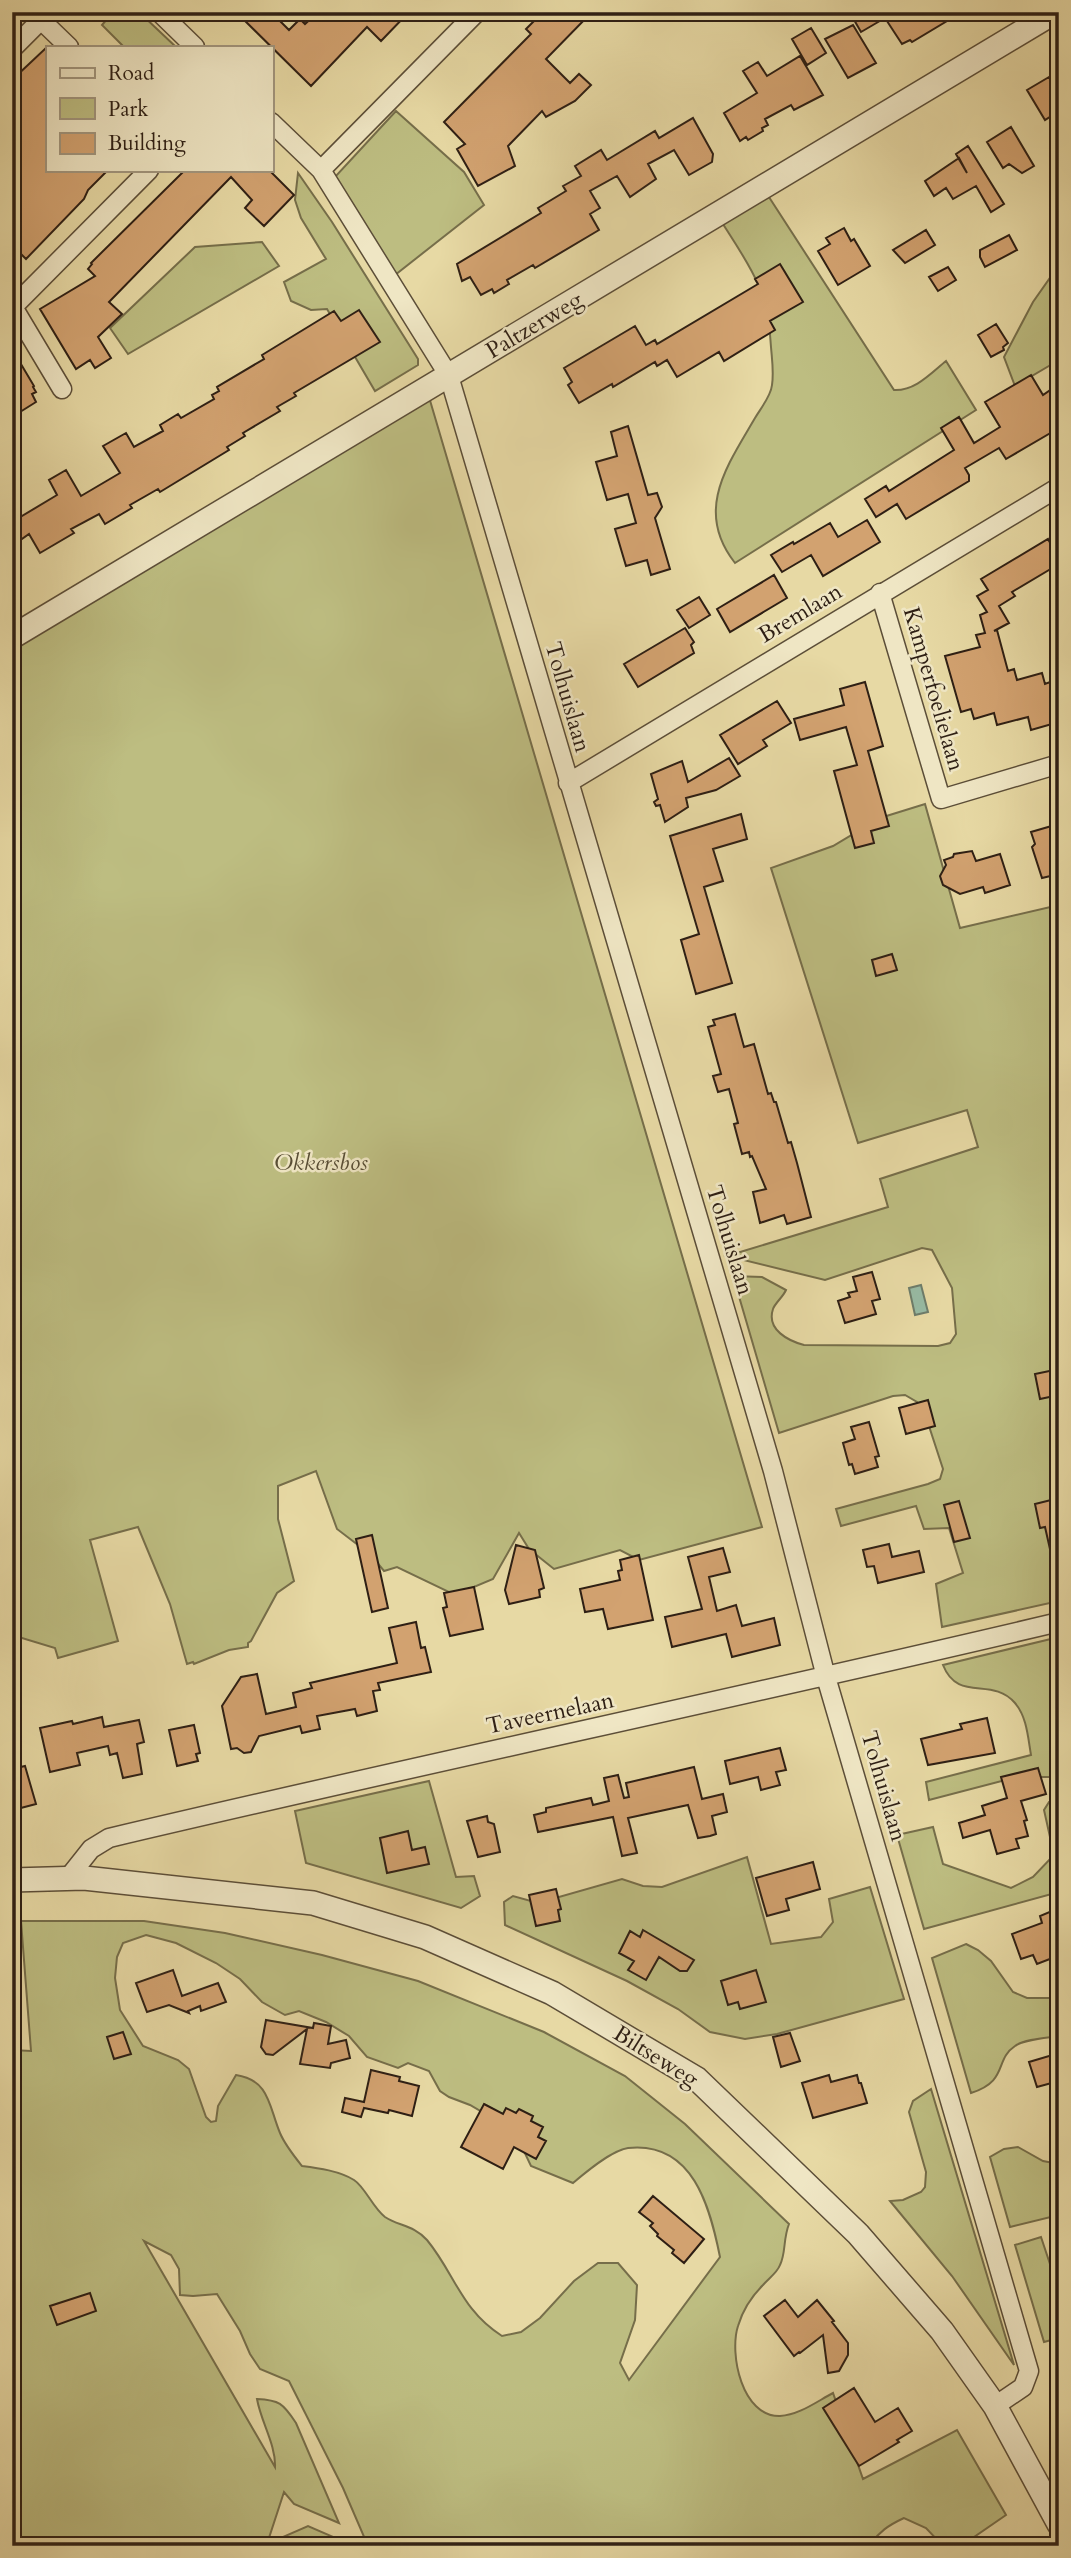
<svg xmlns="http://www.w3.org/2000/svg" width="1071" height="2558" font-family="Cardo,serif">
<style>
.green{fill:#bdbd81;stroke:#766e4a;stroke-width:2;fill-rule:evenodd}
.water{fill:#97baa3;stroke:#6d7c6a;stroke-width:2}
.building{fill:#d2a270;stroke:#2e1f14;stroke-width:2}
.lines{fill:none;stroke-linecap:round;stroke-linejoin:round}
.minor-casing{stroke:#5c4e38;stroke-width:21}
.tertiary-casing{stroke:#5c4e38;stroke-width:26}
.minor{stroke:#efe6c4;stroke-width:18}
.tertiary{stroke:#efe6c4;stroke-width:23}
.labels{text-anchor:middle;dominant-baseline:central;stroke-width:5;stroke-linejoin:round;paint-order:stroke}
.street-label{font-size:23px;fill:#2e1f14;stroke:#efe6c4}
.park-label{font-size:23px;font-style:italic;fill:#594e35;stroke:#efe6c4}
</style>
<rect width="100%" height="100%" fill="#e7d9a4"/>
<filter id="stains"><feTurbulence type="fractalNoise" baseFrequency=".00286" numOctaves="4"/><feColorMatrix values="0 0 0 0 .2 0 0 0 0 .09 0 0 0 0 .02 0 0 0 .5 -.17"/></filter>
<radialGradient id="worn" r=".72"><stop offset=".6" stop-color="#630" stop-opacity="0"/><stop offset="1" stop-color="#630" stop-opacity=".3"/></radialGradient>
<path class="green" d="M113 12H139L176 47H124L102 25Z
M396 111 464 172 484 205 395 275 334 178Z
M298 173 332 222 418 359V365L375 391 327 309 311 310 291 301 284 282 326 259 301 218 295 200Z
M767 194 894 390C915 391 930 374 946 361L976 410 735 563C694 511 727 466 755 418 761 408 771 396 772 385 774 372 772 360 771 347 768 289 751 268 721 221Z
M262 242 279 266 128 354 110 328 195 247Z
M1059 265V360L1015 386 1004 357 1033 302Z
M429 397 762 1527 639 1560 620 1550 554 1569 529 1549 519 1533 493 1579 455 1595 397 1567 384 1571 371 1555 337 1529 316 1471 278 1486V1519L294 1581 277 1593 251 1641 248 1643V1647L229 1650 194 1664 193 1662 187 1664 170 1604 138 1527 90 1540 118 1641 58 1658 55 1648 12 1635V641Z
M925 804 960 928 1059 905V1601L942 1627 936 1584 963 1573 949 1528 924 1529 916 1506 841 1526 836 1509 928 1484 940 1479 943 1469 926 1417 917 1402 905 1395 893 1396 779 1433 733 1276 762 1277 786 1290C783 1297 775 1303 773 1309 766 1330 789 1341 804 1345L938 1346 950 1343 956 1334 952 1288 932 1250 922 1248 825 1280 727 1256 888 1207 880 1179 978 1147 967 1110 858 1143 771 868 833 846 880 818Z
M1059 1637V1777H1017L929 1800 926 1782 1031 1755C1028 1738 1027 1717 1015 1703 992 1676 958 1703 943 1665Z
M429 1781 456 1877 474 1876 480 1896 461 1908 306 1863 295 1811Z
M1049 1802 1059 1803V1892L924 1929 897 1835 933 1827 943 1864 1011 1888 1033 1877 1054 1855 1044 1810Z
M747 1857 771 1944 821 1937 833 1922 829 1899 870 1887 904 1999 777 2034 745 2039 710 2032 678 2009 627 1981 505 1925 504 1902 513 1896 538 1903 622 1879 643 1886 662 1887Z
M21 1921H144L225 1933 322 1955 418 1981 544 2032 625 2076 685 2124 789 2224C783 2239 786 2253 780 2265 777 2273 768 2279 763 2285 751 2297 743 2309 738 2326 729 2354 742 2417 780 2416 799 2415 816 2402 833 2393L863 2479 957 2430 1006 2515 961 2546H943L926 2528 904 2518C889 2525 878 2532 870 2546H368L343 2488 289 2381 260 2369 250 2354 240 2331 217 2294 193 2296 180 2295 179 2269 171 2255 144 2241 275 2467C276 2445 261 2422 257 2399 279 2400 283 2403 296 2423L339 2523 294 2504 284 2492 267 2544 308 2526 347 2543 349 2546H12V2050L31 2051ZM146 1935 176 1943 216 1963 240 1979 262 2002 285 2015 299 2011 326 2022 349 2036 367 2057 398 2068 408 2063 429 2071 440 2091 449 2097 470 2105 499 2122 522 2147 531 2166 573 2183C586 2172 612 2150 628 2148 693 2141 710 2207 720 2257L629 2380 620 2363 635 2320 637 2285 618 2263H598L574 2281 540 2318 521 2332 502 2336C461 2310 455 2274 427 2240 414 2225 398 2226 385 2217 373 2208 365 2187 354 2180 340 2171 318 2168 302 2166 294 2156 285 2145 280 2133 269 2107 270 2080 236 2075L218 2106 216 2121 211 2122 206 2117 189 2069 178 2060 143 2046 120 2010 115 1978 117 1957 123 1943Z
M966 1944 978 1950 991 1961 1013 1992 1027 1998H1059V2036C1046 2038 1025 2039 1015 2046 994 2060 1009 2081 971 2093L932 1958Z
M931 2089 1014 2365 952 2276 890 2201 903 2200 921 2192 925 2187 926 2172 909 2112 913 2101Z
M1018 2147 1043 2161 1059 2164V2215L1010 2227 990 2157 1004 2149Z
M1041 2237 1059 2291V2338L1044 2342 1015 2245Z"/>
<path class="water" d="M921 1285 928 1312 915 1315 909 1288Z"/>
<path class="building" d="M236 12H271L289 30 300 19 305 24 318 12H409L381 41 367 27 311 86Z
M543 12H592L546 59 570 83 579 74 591 85 575 101 546 117 542 111 508 146 515 166 478 186 457 149 465 144 444 122 531 34 526 29Z
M863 12H962L912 42 910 40 902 44 885 18 861 32 853 18Z
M853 25 876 63 848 78 825 39Z
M811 28 826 53 807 65 792 39Z
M47 47V170H108L88 190 84 199 26 259 12 245V80Z
M800 56 823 95 794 110 791 105 765 119 768 125 762 128 763 131 748 140 746 137 740 141 724 113 757 93 743 71 758 62 767 76Z
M1049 77 1059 92V111L1045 120 1027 90Z
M693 118 713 154 712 162 689 175 674 150 648 164 656 179 630 197 617 176 590 191 600 208 590 214 599 230 535 268 533 265 507 280 509 284 494 293 492 289 481 295 470 277 462 281 457 264 541 213 538 208 566 191 563 186 581 176 575 166 601 150 607 160 655 131 659 138Z
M1011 127 1034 166 1022 173 1009 164 1003 168 987 142Z
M968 146 1004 204 991 212 976 186 953 199 946 188 934 196 925 181 959 158 967 173 956 154Z
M185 170H269L294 195 264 226 245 208 252 200 231 177 109 302 122 314 98 337 111 358 95 368 90 360 76 369 40 309 95 276 88 269 92 264 91 263Z
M844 228 851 241 854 239 870 266 838 285 818 251 830 244 826 238Z
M926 230 935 245 905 263 893 250Z
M1009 235 1017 250 985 267 980 257V250Z
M780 264 803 302 770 321 775 330 724 361 719 352 677 377 667 360 657 366 655 362 613 387 612 384 579 403 568 385 572 382 564 368 635 326 646 345 655 340 657 344 758 284 755 279Z
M948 267 956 280 938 291 929 277Z
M359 310 380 342 294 393 296 396 277 407 280 411 243 433 245 436 227 447 229 450 160 492 158 489 130 505 132 508 105 524 99 514 71 529 74 533 40 553 29 534 12 546V522L57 495 49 480 66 470 81 496 120 473 103 446 126 433 134 447 163 431 160 425 178 414 181 418 214 399 212 395 219 391 217 387 264 359 262 355 334 311 341 321Z
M996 324 1008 343 1003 347 1004 350 991 357 978 335Z
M12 349 34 386 33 387 36 392 32 394 36 402 12 417Z
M1031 375 1043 395 1059 384V428L1006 459 999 448 965 468 969 475V481L906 519 897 504 876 517 865 499 886 486 889 491 954 450 941 428 959 417 974 443 1000 427 985 402Z
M628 426 648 495 657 493 662 507 655 518 670 569 651 575 647 560 626 566 615 529 636 523 628 494 607 500 596 462 617 456 611 432Z
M867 520 880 542 823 576 811 555 782 572 771 555 793 542 794 544 830 523 838 537Z
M1048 539 1053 548 1059 545V564L1012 592 1015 596 999 606 1009 623 994 631 997 630 1008 671 1014 669 1017 680 1042 673 1045 684 1050 682 1054 695 1059 694V722L1031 730 1028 717 997 725 994 713 974 719 971 709 961 712 945 656 980 647 976 635 985 633 980 615 987 612 977 596 988 590 981 579Z
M774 575 787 598 730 632 717 609Z
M699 597 710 615 689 628 677 610Z
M685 628 694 642 691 645 694 653 638 687 624 664Z
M865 682 883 746 868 751 889 826 871 831 874 843 855 848 834 771 857 765 846 727 800 740 794 719 844 705 840 689Z
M777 701 791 723 763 740 767 746 738 764 720 735Z
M729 758 740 776 716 790 686 798 688 807 665 822 660 805 656 806 654 802 658 799 651 774 682 761 688 782Z
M741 814 747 839 713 849 723 881 704 887 732 983 696 994 681 940 699 934 670 836Z
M1055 825 1059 838V874L1042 878 1032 847 1035 844 1031 832Z
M972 851 976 861 1000 854 1010 885 985 893 983 887 960 894 943 885 940 876 946 865 944 860 953 857 954 854Z
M892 954 897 970 876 976 872 960Z
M735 1014 744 1047 754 1044 768 1094 771 1093 774 1102H776L788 1143 791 1142 797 1163 811 1217 787 1224 784 1215 760 1223 753 1192 766 1189 752 1156 750 1157 749 1152 742 1154 734 1124 738 1123 729 1089 718 1092 713 1076 721 1074 708 1027 715 1025 713 1020Z
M872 1272 880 1299 872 1301 876 1314 845 1323 838 1301 850 1297 848 1293 857 1291 853 1277Z
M1059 1369V1395L1040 1399 1035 1374Z
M928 1400 935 1426 906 1434 899 1408Z
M869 1422 879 1456 875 1457 878 1467 855 1474 852 1464 849 1465 843 1443 855 1439 851 1427Z
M1059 1498V1558H1052L1045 1527 1040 1528 1035 1504Z
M959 1501 970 1538 954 1542 944 1505Z
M372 1535 388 1608 372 1612 356 1539Z
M889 1544 892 1557 919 1551 924 1572 878 1583 874 1566 867 1567 863 1550Z
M516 1545 535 1550 544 1588 539 1590 540 1597 509 1604 505 1590Z
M723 1548 730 1572 709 1577 717 1611 736 1605 742 1626 774 1618 780 1645 732 1657 726 1634 672 1647 665 1617 702 1609 688 1557Z
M639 1555 653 1620 608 1629 603 1609 585 1612 580 1589 620 1580 618 1571 622 1570 620 1560Z
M474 1587 483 1629 450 1636 443 1608 447 1607 444 1593Z
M416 1622 421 1648 425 1647 431 1672 378 1683 380 1690 373 1691 377 1711 357 1716 355 1709 317 1716 320 1729 302 1733 300 1726 259 1736 251 1752 244 1753 237 1748 231 1749 222 1706 241 1677 257 1674 266 1714 296 1707 293 1693 312 1688 310 1683 397 1663 389 1628Z
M102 1717 104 1727 139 1720 144 1742 137 1744 142 1774 123 1778 117 1753 110 1755 108 1746 77 1753 80 1765 50 1772 40 1728 72 1721 73 1724Z
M987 1718 995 1753 928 1765 921 1739 962 1729 960 1724Z
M194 1725 200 1753 196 1754 198 1761 177 1766 169 1730Z
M780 1748 786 1770 776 1772 780 1785 761 1790 758 1777 730 1784 725 1761Z
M25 1766 36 1804 17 1809 12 1793V1769Z
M694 1767 702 1799 723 1794 727 1812 712 1816 716 1834 710 1836 698 1838 688 1805 628 1818 637 1853 622 1856 613 1817 538 1832 534 1815 546 1812V1808L591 1798 593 1805 609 1801 604 1778 618 1775 624 1798 629 1797 626 1783Z
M1038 1768 1046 1794 1021 1801 1027 1820 1024 1821 1028 1836 1016 1839 1019 1848 997 1854 990 1830 963 1838 959 1823 985 1815 982 1806 1007 1798 1001 1777Z
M487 1816 488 1822 494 1824 500 1852 478 1857 467 1821Z
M408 1831 412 1850 425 1847 429 1864 387 1873 380 1838Z
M813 1862 820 1889 786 1899 789 1910 767 1916 756 1878Z
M556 1889 561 1909 558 1910 560 1921 536 1926 529 1895Z
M1059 1908V1962L1055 1957 1037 1964 1033 1955 1021 1959 1012 1934 1042 1923 1040 1916Z
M643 1930 694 1960 687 1971H680L659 1957 646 1980 628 1970 634 1961 619 1953 630 1931 640 1937Z
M173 1970 182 1996 218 1983 226 2002 201 2011 200 2006 188 2011 189 2013 169 2005 147 2012 136 1983Z
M756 1970 766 2002 740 2009 738 2002 728 2005 721 1981Z
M266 2020 313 2028 314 2023 331 2026 328 2044 346 2040 350 2058 331 2063 330 2068 300 2064 307 2029 273 2055 266 2054 261 2047Z
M123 2032 131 2054 114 2059 107 2037Z
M790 2033 800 2061 781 2067 773 2037Z
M1059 2053V2081L1037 2087 1029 2062Z
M371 2070 400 2077 399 2081 419 2086 412 2116 389 2110 388 2113 364 2108 361 2117 342 2112 345 2098 364 2102Z
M829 2075 831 2082 857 2075 859 2083H861L867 2103 813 2118 802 2083Z
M484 2104 503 2114 506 2108 516 2113 519 2109 533 2116 531 2121 543 2127 538 2137 546 2141 536 2159 514 2147 503 2169 461 2147Z
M653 2196 704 2239 684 2263 672 2253 674 2250 657 2236 658 2234 650 2226 653 2223 639 2212Z
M90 2293 96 2311 57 2325 50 2306Z
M785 2300 798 2317 817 2300 834 2321 832 2322 848 2343V2355L839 2371 828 2373 823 2335 800 2353 799 2352 794 2356 764 2316Z
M854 2388 875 2422 898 2408 912 2431 897 2440 899 2442 859 2466 823 2408Z"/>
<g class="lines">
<defs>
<path id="minor" d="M159 12 195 47
M41 20 69 47
M12 49 49 12
M271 122 321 170 449 376 773 1471 826 1677 1029 2371 1023 2387 995 2406
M321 170 477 12
M12 305 13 307 149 170
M13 307 62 389
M880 593 941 799 1059 764
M568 783 1059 487
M68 1878 91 1849 109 1838C425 1763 743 1697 1059 1622"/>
<path id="tertiary" d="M12 637 1055 12
M12 1880 84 1878 313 1903 425 1937 552 1993 697 2079 858 2234 942 2331 995 2406 1059 2524"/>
</defs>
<use href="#minor" class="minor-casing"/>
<use href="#tertiary" class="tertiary-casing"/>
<use href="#minor" class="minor"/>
<use href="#tertiary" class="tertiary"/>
</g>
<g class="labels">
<g class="street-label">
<text transform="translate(534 325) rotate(-31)">Paltzerweg</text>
<text transform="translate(800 613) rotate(-31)">Bremlaan</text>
<text transform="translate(934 689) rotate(74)">Kamperfoelielaan</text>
<text transform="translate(568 697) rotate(74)">Tolhuislaan</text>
<text transform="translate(730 1240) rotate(73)">Tolhuislaan</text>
<text transform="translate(550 1713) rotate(-12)">Taveernelaan</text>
<text transform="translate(884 1786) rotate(74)">Tolhuislaan</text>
<text transform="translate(656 2056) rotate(32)">Biltseweg</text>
</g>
<g class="park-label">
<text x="321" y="1162">Okkersbos</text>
</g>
</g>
<rect width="1071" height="2558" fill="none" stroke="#e7d9a4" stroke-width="42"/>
<rect x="14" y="14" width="1043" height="2530" fill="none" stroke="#2e1f14" stroke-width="3.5"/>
<rect x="21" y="21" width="1029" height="2516" fill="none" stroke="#2e1f14" stroke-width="2"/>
<rect x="46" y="46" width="228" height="126" fill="#efe6c4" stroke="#a2967e" stroke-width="2"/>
<rect x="60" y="68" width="35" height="10" fill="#efe6c4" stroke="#a2967e" stroke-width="2"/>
<text x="108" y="80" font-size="21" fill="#2e1f14">Road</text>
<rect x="60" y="98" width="35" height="21" fill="#bdbd81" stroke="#a2967e" stroke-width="2"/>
<text x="108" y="116" font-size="21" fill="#2e1f14">Park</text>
<rect x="60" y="133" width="35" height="21" fill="#d2a270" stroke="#a2967e" stroke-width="2"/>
<text x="108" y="150" font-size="21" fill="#2e1f14">Building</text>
<rect width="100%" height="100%" filter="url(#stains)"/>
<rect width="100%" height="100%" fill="url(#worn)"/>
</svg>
